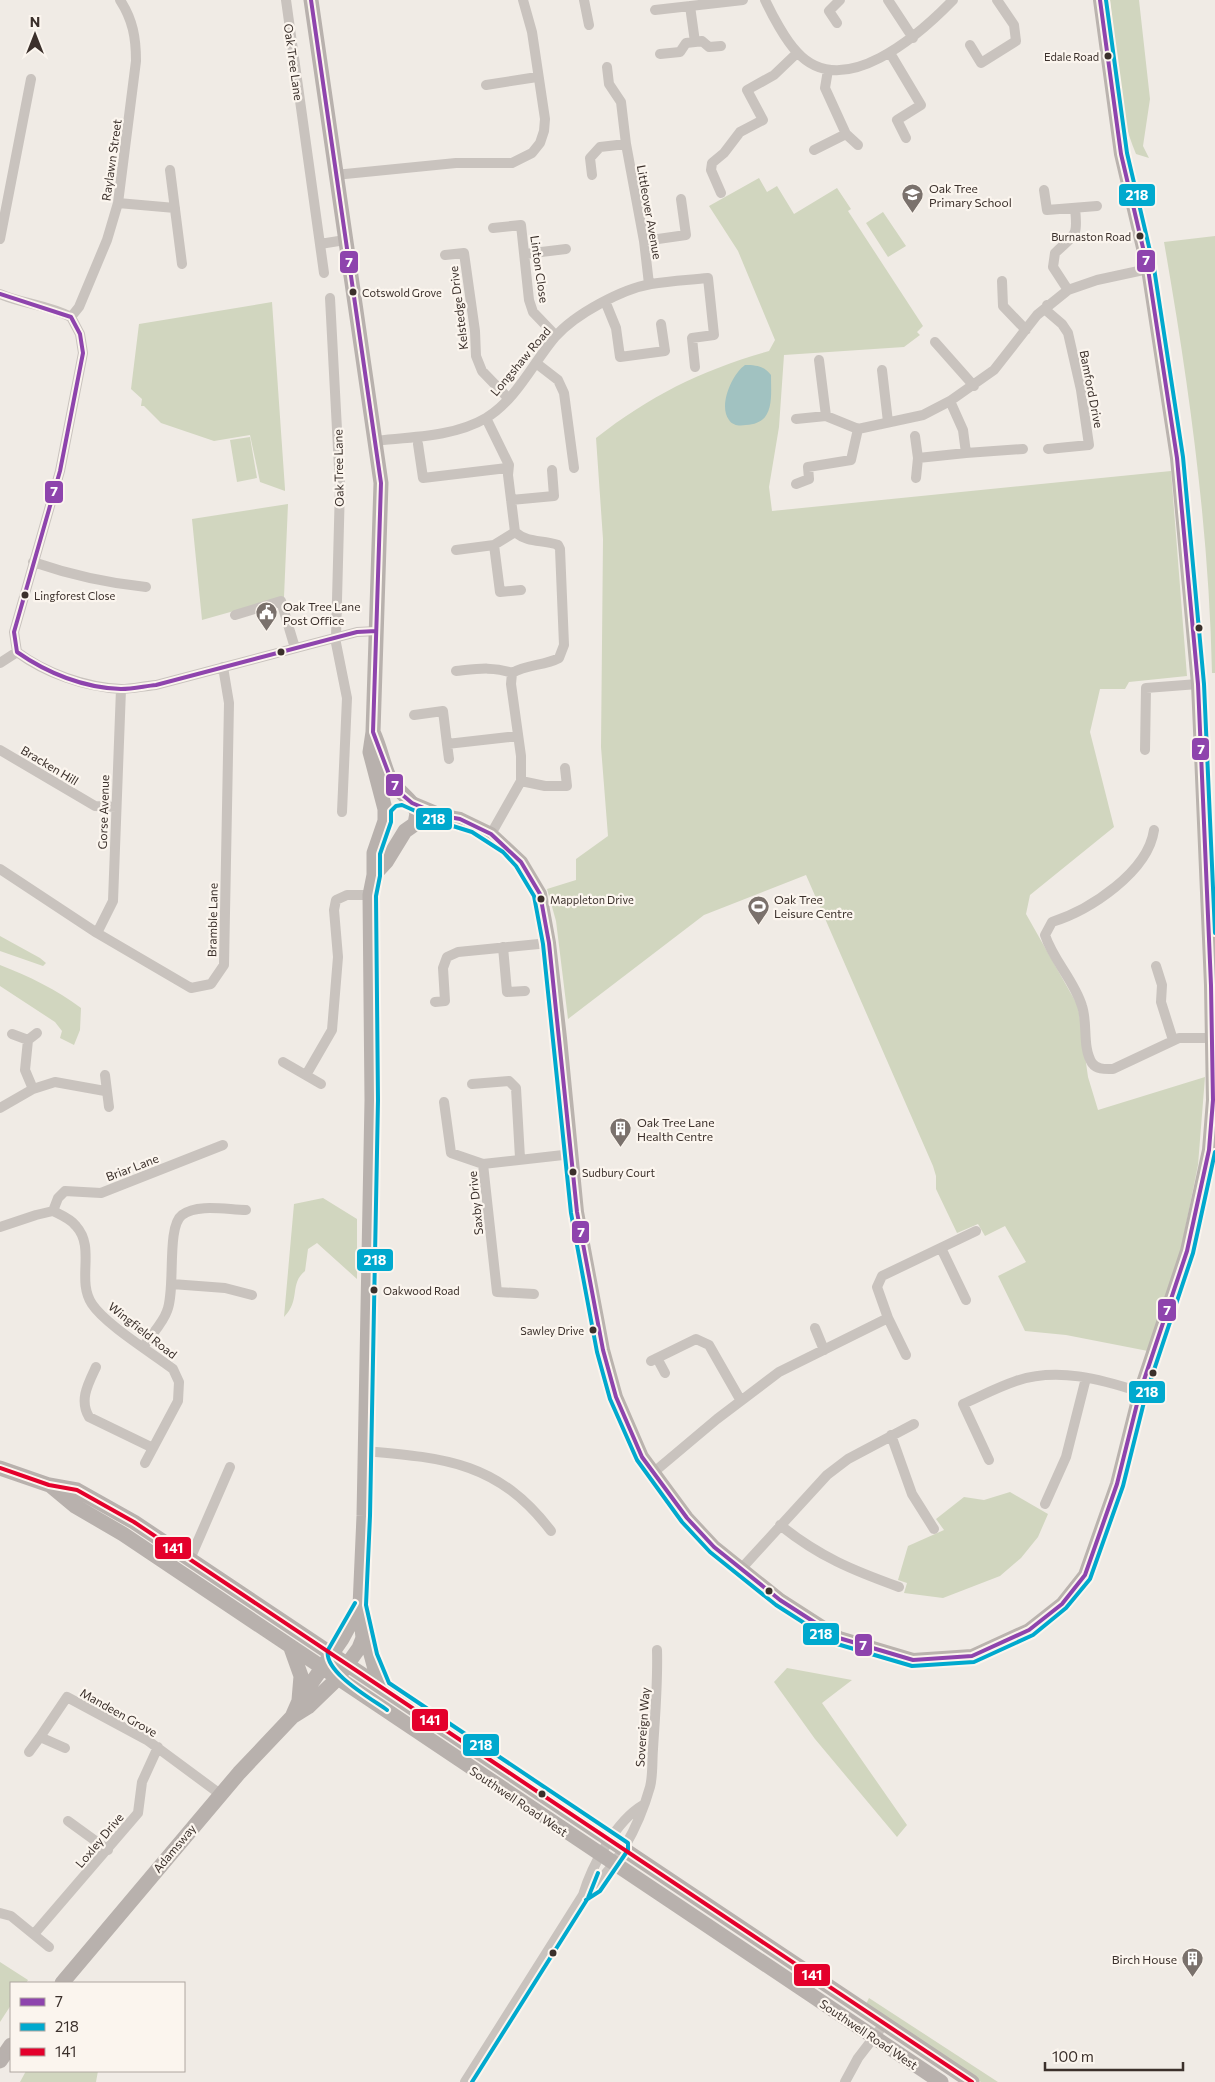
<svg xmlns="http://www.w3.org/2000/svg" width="1215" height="2082" font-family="Commissioner,sans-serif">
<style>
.green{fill:#d1d6bf}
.water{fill:#a1c2c1}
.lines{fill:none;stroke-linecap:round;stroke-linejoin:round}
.street{stroke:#c9c3be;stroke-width:10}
.secondary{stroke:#bab3ae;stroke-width:14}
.primary{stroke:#b8b1ad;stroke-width:15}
.bus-1-casing{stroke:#fbf5ee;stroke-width:8}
.bus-2-casing{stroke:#fbf5ee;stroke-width:8}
.bus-3-casing{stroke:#fbf5ee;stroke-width:8}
.bus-1{stroke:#8e44ad;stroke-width:4}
.bus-2{stroke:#00a9ce;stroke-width:4}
.bus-3{stroke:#e4002b;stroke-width:4}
.bus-dot{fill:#3b302b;stroke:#fbf5ee;stroke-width:2}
.labels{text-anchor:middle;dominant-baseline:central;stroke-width:4.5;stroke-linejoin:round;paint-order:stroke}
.bus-label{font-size:11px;fill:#3b302b;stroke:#fbf5ee;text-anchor:start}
.street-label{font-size:12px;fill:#3b302b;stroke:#fbf5ee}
.poi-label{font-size:12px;fill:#3b302b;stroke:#fbf5ee;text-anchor:start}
.line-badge{stroke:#fbf5ee;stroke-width:2}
.badge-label{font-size:14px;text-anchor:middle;font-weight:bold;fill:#fff}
</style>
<rect width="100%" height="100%" fill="#f0ebe5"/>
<path class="green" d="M1110 0H1139L1150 99 1143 146 1149 158 1136 154C1115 104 1116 53 1110 0Z
M759 178 767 192 777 186 794 214 837 188 851 209 848 211 923 326 917 332 920 335 904 347 784 355 779 427 769 487 772 511 1171 471 1187 676 1129 682 1125 689H1100L1090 732 1114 827 1030 895 1026 914 1078 1006 1088 1077 1098 1110 1205 1077 1198 1165 1180 1254 1148 1351 1066 1335 1025 1331 998 1276 1026 1262 1005 1226 985 1236 978 1224 957 1233 936 1189V1176L933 1166 806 875 704 915 568 1019 556 921 547 889 576 880V859L608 836 601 747 603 539 596 438C651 395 702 370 769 351L775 340 738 251 709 206Z
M883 212 906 246 888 257 866 223Z
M1215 236V673H1212C1209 529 1189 385 1164 242Z
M272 302 285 489V491L260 482 250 435 214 441 161 423 144 406H141L142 399 131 389 139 324Z
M250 437 257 478 237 482 230 440Z
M288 504 284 597 202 620 192 519Z
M0 936 40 958 46 963 43 966 0 951Z
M0 965C30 977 56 989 81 1008L80 1030 74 1045 60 1038 62 1031 55 1022 0 986Z
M323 1198 357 1219V1279L317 1243 308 1249 305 1271C289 1284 301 1300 284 1317L294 1204Z
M1010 1492 1048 1514 1038 1537 1021 1558 1000 1576 943 1598 904 1593 907 1583 898 1580 908 1546 944 1530 936 1519 964 1497 984 1500Z
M787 1668 852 1680 822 1703 907 1825 897 1837 815 1739 774 1682Z
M0 1962 28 1980 26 1983H11V2005L0 2022Z
M869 1998 998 2082H981L866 2004Z
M26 2071H98L96 2082H20Z"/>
<path class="water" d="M745 365C756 365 764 366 771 375 771 397 775 424 746 425 740 426 733 426 729 420 718 406 732 374 745 365Z"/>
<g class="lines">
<path class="street" d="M286 0 324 273
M584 0 589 25
M765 0C772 15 786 41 797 52 843 103 920 34 953 0
M888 0 913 38
M655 10 743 0
M837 23 829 11 840 0
M695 42 702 41 709 47 721 46
M970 45 981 63 1016 41 1014 25 997 0
M890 53 921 105 897 120 906 138
M660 54 680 52 686 43 695 42 690 6
M607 67 609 84 621 102 626 144 644 241 649 284
M486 85 537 77
M846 134 858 145
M814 150 846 134 825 88 828 70
M170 170 182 264
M335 175 456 163H512L532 153 540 143 544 131 545 119 532 32 523 0
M592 175 590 158 600 147 626 144
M1044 190 1047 210 1097 206
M721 193 711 170 712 163 724 153 740 132 763 120 747 90 774 75 797 53
M118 203 175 208
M493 228 521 225 529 300 533 312 556 336
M0 239 31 79
M644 241 686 235 681 199
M320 244 345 240
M525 254 566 249
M445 255 464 253 475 331 476 356 482 371 508 398
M1002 281 1003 306 1026 330
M1068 290 1053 267 1055 253C1076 233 1078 237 1075 208
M0 294C23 304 49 305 71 317
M330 298 340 486 336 638
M605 301 616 328 620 357 665 351 661 324
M1047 305 1048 312 1062 324 1068 333 1081 390 1089 445 1048 449
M71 317 80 334 83 353 60 471 14 632 17 652C45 673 85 687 121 689 132 689 144 686 156 685L357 632 376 631
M71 317 79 307 107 240 118 203 136 61C136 38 133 20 120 0
M935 342 974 386
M819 360 826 416
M536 363 558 380 564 393 574 468
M882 370 888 422
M486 418 509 465 508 475 515 532C529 544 542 539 558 545L560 549 564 645 559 658C544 666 527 664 512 673L511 684 521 756V781L491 834
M796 419 826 416 858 429
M858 429 923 415 950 401 994 370 1037 315 1068 290 1097 280 1148 269
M915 436 918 458 916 478
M374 441C410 437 454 437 486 418 516 400 533 363 555 337 575 314 622 289 651 284 670 281 689 280 708 278L714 335 692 338 695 367
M418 444 423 478 507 468
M966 453 1023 449
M918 458 966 453 963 430 950 401
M796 484 809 479 808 467 851 460 858 429
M511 500 554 496 552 470
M494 545 500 592 521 590
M456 550 494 545 515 532
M33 562C71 575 106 583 146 587
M235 615 281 601 295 648
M335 638 347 698 342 812
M0 663 17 652
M456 671C476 669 493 666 512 673
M414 715 443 711 447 744 518 736
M447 744 449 759
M0 750 95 806 116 807
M1145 750 1146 688 1198 684
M521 781 545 786H567L565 768
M1154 830C1148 872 1090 910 1052 922L1045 935C1053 960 1074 980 1082 1006 1088 1024 1082 1047 1092 1063 1097 1070 1106 1069 1113 1069L1179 1038H1212
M0 869 97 933 191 988 211 984 224 965 229 703 223 667
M97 933 113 901 121 689
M503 947 507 992 525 991
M1156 966 1162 985 1161 1002 1173 1040
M435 1002 445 1001 443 968 447 957 458 952 549 943
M12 1034 28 1040 37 1033
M28 1040 25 1070 33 1089
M283 1062 321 1084
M105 1075 109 1107
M306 1075 332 1030 338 957 334 910 336 900 347 895H370
M472 1084 509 1081 516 1088 520 1158
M444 1102 451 1153 483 1164
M0 1108 33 1089 55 1082 105 1091
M53 1211C61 1215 71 1219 76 1226 96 1248 76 1280 92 1304 105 1324 152 1353 173 1369L179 1382 178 1401 145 1463
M0 1227 36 1215 53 1211 58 1198 65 1191 101 1193 223 1145
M941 1248 966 1300
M172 1284 225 1288 252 1295
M534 1294 497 1292 483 1164 572 1154
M888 1318 906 1355
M815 1328 824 1350
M144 1346C151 1335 163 1323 167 1311 176 1290 166 1227 182 1215 198 1203 228 1210 246 1210
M657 1358 665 1373
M651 1361 696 1339 709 1345 741 1401
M96 1367C88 1384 79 1400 89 1417L153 1448
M891 1435 912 1494 934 1529
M365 1451C446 1458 498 1462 551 1531
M989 1460 963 1404C981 1396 998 1387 1016 1381 1057 1367 1101 1379 1140 1392
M654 1472 717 1419 779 1372 888 1318 877 1287 882 1276 976 1231
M1045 1504 1066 1457 1086 1378
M780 1525C820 1557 852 1570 899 1587
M190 1559 230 1467
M741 1569 827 1475 848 1459 914 1424
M65 1748 40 1737 67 1697 147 1740 220 1794
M29 1752 40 1737
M68 1821 108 1850
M583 1895C616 1871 639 1826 650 1787 653 1776 652 1761 653 1749 655 1716 658 1683 657 1650
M0 1913 11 1916 49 1947
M34 1934 138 1813 142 1782 158 1747
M465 2082 583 1895C592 1865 616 1821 643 1805
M845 2082 858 2058 885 2023"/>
<path class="secondary" d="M412 803 443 816 460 819 491 834 521 862 540 894 549 943 560 1038 577 1212 603 1350 616 1397 642 1457 687 1518 714 1547 780 1600 839 1638 913 1660 972 1656 1029 1630 1062 1604 1085 1575 1117 1484 1140 1392 1187 1251 1209 1150 1213 1100 1211 985 1198 684 1177 458 1148 269 1121 154 1100 0
M415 824 443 816"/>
<path class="primary" d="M373 732C380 747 383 763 389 777 396 791 413 799 417 813L415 824 405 831 386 862 374 875
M0 1468 49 1485 77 1490 134 1522 972 2082
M51 1486 75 1506 123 1534 941 2082
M365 1632 375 1669 383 1686
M291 1648 301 1676 299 1700
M292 1717 299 1701 342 1639 360 1606
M62 1983 239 1773 292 1717 308 1707 337 1679 359 1648 363 1638 360 1606 364 1516 372 1100 370 895 374 875V853L385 821V809L370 752 373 732 381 483 311 0
M0 2061 11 2045"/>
<defs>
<path id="bus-1" d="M311 0 381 483 373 732 390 777 399 792 412 803 443 816 460 819 491 834 521 862 540 894 549 943 577 1212 603 1350 616 1397 642 1457 687 1518 714 1547 780 1600 839 1638 913 1660 972 1656 1029 1630 1062 1604 1085 1575 1117 1484 1140 1392 1187 1251 1209 1150 1213 1100 1211 985 1198 684 1177 458 1148 269 1121 154 1100 0
M0 294 71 317
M71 317 80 334 83 353 60 471 14 632 17 652C47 673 84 688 121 689 133 689 145 686 156 685L357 632 376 631"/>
<path id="bus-2" d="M1106 0 1127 153 1154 268 1183 457 1204 684 1215 933
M355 1603 328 1650C323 1672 372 1699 387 1710
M586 1900 600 1891 628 1850V1843L389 1683 377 1654 366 1605 370 1516 378 1100 376 896 380 876V854L391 822V811L396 806 402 805 440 822 472 832 503 852 516 866 534 896 543 944 571 1213 597 1352 610 1399 637 1460 682 1522 710 1552 776 1605 837 1644 912 1666 974 1662 1033 1635 1066 1608 1090 1579 1123 1486 1146 1394 1193 1253 1215 1152
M472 2082 588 1898 598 1873"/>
<path id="bus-3" d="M0 1468 49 1485 77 1490 134 1522 972 2082"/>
</defs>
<use href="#bus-1" class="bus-1-casing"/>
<use href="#bus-2" class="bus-2-casing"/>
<use href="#bus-3" class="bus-3-casing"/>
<use href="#bus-1" class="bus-1"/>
<use href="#bus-2" class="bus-2"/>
<use href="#bus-3" class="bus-3"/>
</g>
<defs>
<symbol id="school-pin" viewBox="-11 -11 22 30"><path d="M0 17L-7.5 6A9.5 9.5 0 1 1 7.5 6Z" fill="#7a716c" stroke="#fbf5ee"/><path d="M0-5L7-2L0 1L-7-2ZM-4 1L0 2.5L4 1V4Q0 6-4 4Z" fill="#fff"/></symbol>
<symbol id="civic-pin" viewBox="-11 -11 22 30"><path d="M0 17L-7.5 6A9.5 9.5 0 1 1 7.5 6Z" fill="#7a716c" stroke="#fbf5ee"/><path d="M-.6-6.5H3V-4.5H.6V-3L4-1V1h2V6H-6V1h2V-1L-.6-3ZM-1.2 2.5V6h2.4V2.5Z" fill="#fff"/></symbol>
<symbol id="stadium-pin" viewBox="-11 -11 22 30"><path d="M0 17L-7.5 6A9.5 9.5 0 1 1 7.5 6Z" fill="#7a716c" stroke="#fbf5ee"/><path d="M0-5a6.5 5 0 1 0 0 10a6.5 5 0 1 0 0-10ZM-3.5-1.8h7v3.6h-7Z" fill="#fff"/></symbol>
<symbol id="building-pin" viewBox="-11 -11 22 30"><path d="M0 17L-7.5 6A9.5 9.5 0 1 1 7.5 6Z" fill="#7a716c" stroke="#fbf5ee"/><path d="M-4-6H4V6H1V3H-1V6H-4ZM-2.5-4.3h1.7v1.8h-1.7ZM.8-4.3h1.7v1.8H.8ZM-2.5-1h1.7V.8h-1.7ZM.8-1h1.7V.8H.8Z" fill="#fff"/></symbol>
</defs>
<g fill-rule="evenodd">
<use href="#school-pin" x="900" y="182" width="25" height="34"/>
<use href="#civic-pin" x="254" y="600" width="25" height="34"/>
<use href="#stadium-pin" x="746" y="894" width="25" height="34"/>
<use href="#building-pin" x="608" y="1116" width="25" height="34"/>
<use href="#building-pin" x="1180" y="1946" width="25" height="34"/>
</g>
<g class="bus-dot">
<circle cx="1108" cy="56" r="4.5"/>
<circle cx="1140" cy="236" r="4.5"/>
<circle cx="353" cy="292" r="4.5"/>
<circle cx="25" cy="595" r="4.5"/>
<circle cx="1199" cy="628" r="4.5"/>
<circle cx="281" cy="652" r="4.5"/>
<circle cx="541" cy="899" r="4.5"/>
<circle cx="573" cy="1172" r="4.5"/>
<circle cx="374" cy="1290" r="4.5"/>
<circle cx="593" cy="1330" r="4.5"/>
<circle cx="1153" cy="1373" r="4.5"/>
<circle cx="769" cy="1591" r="4.5"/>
<circle cx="542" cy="1794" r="4.5"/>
<circle cx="553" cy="1953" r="4.5"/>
</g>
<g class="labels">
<g class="bus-label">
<text x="1099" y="56" text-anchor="end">Edale Road</text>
<text x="1131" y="236" text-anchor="end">Burnaston Road</text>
<text x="362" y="292">Cotswold Grove</text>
<text x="34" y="595">Lingforest Close</text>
<text x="550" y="899">Mappleton Drive</text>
<text x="582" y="1172">Sudbury Court</text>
<text x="383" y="1290">Oakwood Road</text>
<text x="584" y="1330" text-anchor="end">Sawley Drive</text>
</g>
<g class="street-label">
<text transform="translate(294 62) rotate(82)">Oak Tree Lane</text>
<text transform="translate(111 160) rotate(-82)">Raylawn Street</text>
<text transform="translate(650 212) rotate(80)">Littleover Avenue</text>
<text transform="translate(540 269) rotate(82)">Linton Close</text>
<text transform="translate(458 308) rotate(-97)">Kelstedge Drive</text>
<text transform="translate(520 361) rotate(-50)">Longshaw Road</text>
<text transform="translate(1092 389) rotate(79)">Bamford Drive</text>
<text transform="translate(338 468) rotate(-91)">Oak Tree Lane</text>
<text transform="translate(50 765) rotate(31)">Bracken Hill</text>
<text transform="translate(103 812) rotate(-88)">Gorse Avenue</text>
<text transform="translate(212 920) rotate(-89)">Bramble Lane</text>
<text transform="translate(132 1167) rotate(-21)">Briar Lane</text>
<text transform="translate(475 1203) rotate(-96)">Saxby Drive</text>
<text transform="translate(143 1330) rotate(38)">Wingfield Road</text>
<text transform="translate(119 1712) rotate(29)">Mandeen Grove</text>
<text transform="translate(642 1727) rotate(-86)">Sovereign Way</text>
<text transform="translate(519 1801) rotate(34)">Southwell Road West</text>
<text transform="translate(99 1840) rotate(-50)">Loxley Drive</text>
<text transform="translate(174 1848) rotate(-50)">Adamsway</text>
<text transform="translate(869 2034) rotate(34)">Southwell Road West</text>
</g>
<g class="poi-label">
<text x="929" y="188">Oak Tree<tspan x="929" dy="14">Primary School</tspan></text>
<text x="283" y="606">Oak Tree Lane<tspan x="283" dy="14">Post Office</tspan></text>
<text x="774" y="899">Oak Tree<tspan x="774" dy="14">Leisure Centre</tspan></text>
<text x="637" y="1122">Oak Tree Lane<tspan x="637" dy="14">Health Centre</tspan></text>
<text x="1177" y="1959" text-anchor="end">Birch House</text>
</g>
</g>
<g class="line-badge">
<rect x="1118" y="183" width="38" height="24" rx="5" fill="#00a9ce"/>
<rect x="1136" y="249" width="20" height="24" rx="5" fill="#8e44ad"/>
<rect x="339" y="250" width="20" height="24" rx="5" fill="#8e44ad"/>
<rect x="44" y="480" width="20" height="24" rx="5" fill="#8e44ad"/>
<rect x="1191" y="737" width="19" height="24" rx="5" fill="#8e44ad"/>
<rect x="385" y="773" width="19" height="24" rx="5" fill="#8e44ad"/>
<rect x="415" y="807" width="38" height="24" rx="5" fill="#00a9ce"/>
<rect x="571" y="1220" width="19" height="24" rx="5" fill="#8e44ad"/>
<rect x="356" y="1248" width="38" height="24" rx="5" fill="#00a9ce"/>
<rect x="1157" y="1298" width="20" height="24" rx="5" fill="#8e44ad"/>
<rect x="1128" y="1380" width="38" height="24" rx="5" fill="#00a9ce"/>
<rect x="154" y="1536" width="38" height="24" rx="5" fill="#e4002b"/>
<rect x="802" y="1622" width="38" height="24" rx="5" fill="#00a9ce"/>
<rect x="854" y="1633" width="19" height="24" rx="5" fill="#8e44ad"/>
<rect x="411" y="1708" width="38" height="24" rx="5" fill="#e4002b"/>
<rect x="462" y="1733" width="38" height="24" rx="5" fill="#00a9ce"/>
<rect x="793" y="1963" width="38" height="24" rx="5" fill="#e4002b"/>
</g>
<g class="badge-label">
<text x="1137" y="200">218</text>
<text x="1146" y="265">7</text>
<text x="349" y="267">7</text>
<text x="54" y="496">7</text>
<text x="1201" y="754">7</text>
<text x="395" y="790">7</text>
<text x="434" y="824">218</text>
<text x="581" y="1237">7</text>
<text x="375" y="1265">218</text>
<text x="1167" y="1315">7</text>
<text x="1147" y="1397">218</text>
<text x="173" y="1553">141</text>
<text x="821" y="1639">218</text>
<text x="863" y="1650">7</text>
<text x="430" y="1725">141</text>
<text x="481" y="1750">218</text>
<text x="812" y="1980">141</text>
</g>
<rect x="10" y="1982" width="175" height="90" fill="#fbf5ee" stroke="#aea6a0"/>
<rect x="20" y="1998" width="25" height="8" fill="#8e44ad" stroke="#aea6a0"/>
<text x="55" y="2007" font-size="15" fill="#3b302b">7</text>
<rect x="20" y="2023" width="25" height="8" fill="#00a9ce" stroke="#aea6a0"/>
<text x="55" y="2032" font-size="15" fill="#3b302b">218</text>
<rect x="20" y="2048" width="25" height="8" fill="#e4002b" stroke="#aea6a0"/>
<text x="55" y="2057" font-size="15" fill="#3b302b">141</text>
<g transform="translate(35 35)" stroke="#fbf5ee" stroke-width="4" paint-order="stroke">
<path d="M0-4L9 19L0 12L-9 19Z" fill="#3b302b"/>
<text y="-8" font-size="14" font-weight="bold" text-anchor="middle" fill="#3b302b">N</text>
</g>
<path d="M1045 2062v8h138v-8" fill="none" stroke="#3b302b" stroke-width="2.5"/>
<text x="1052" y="2062" font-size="15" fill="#3b302b" stroke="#fbf5ee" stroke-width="4" paint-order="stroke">100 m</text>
</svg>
